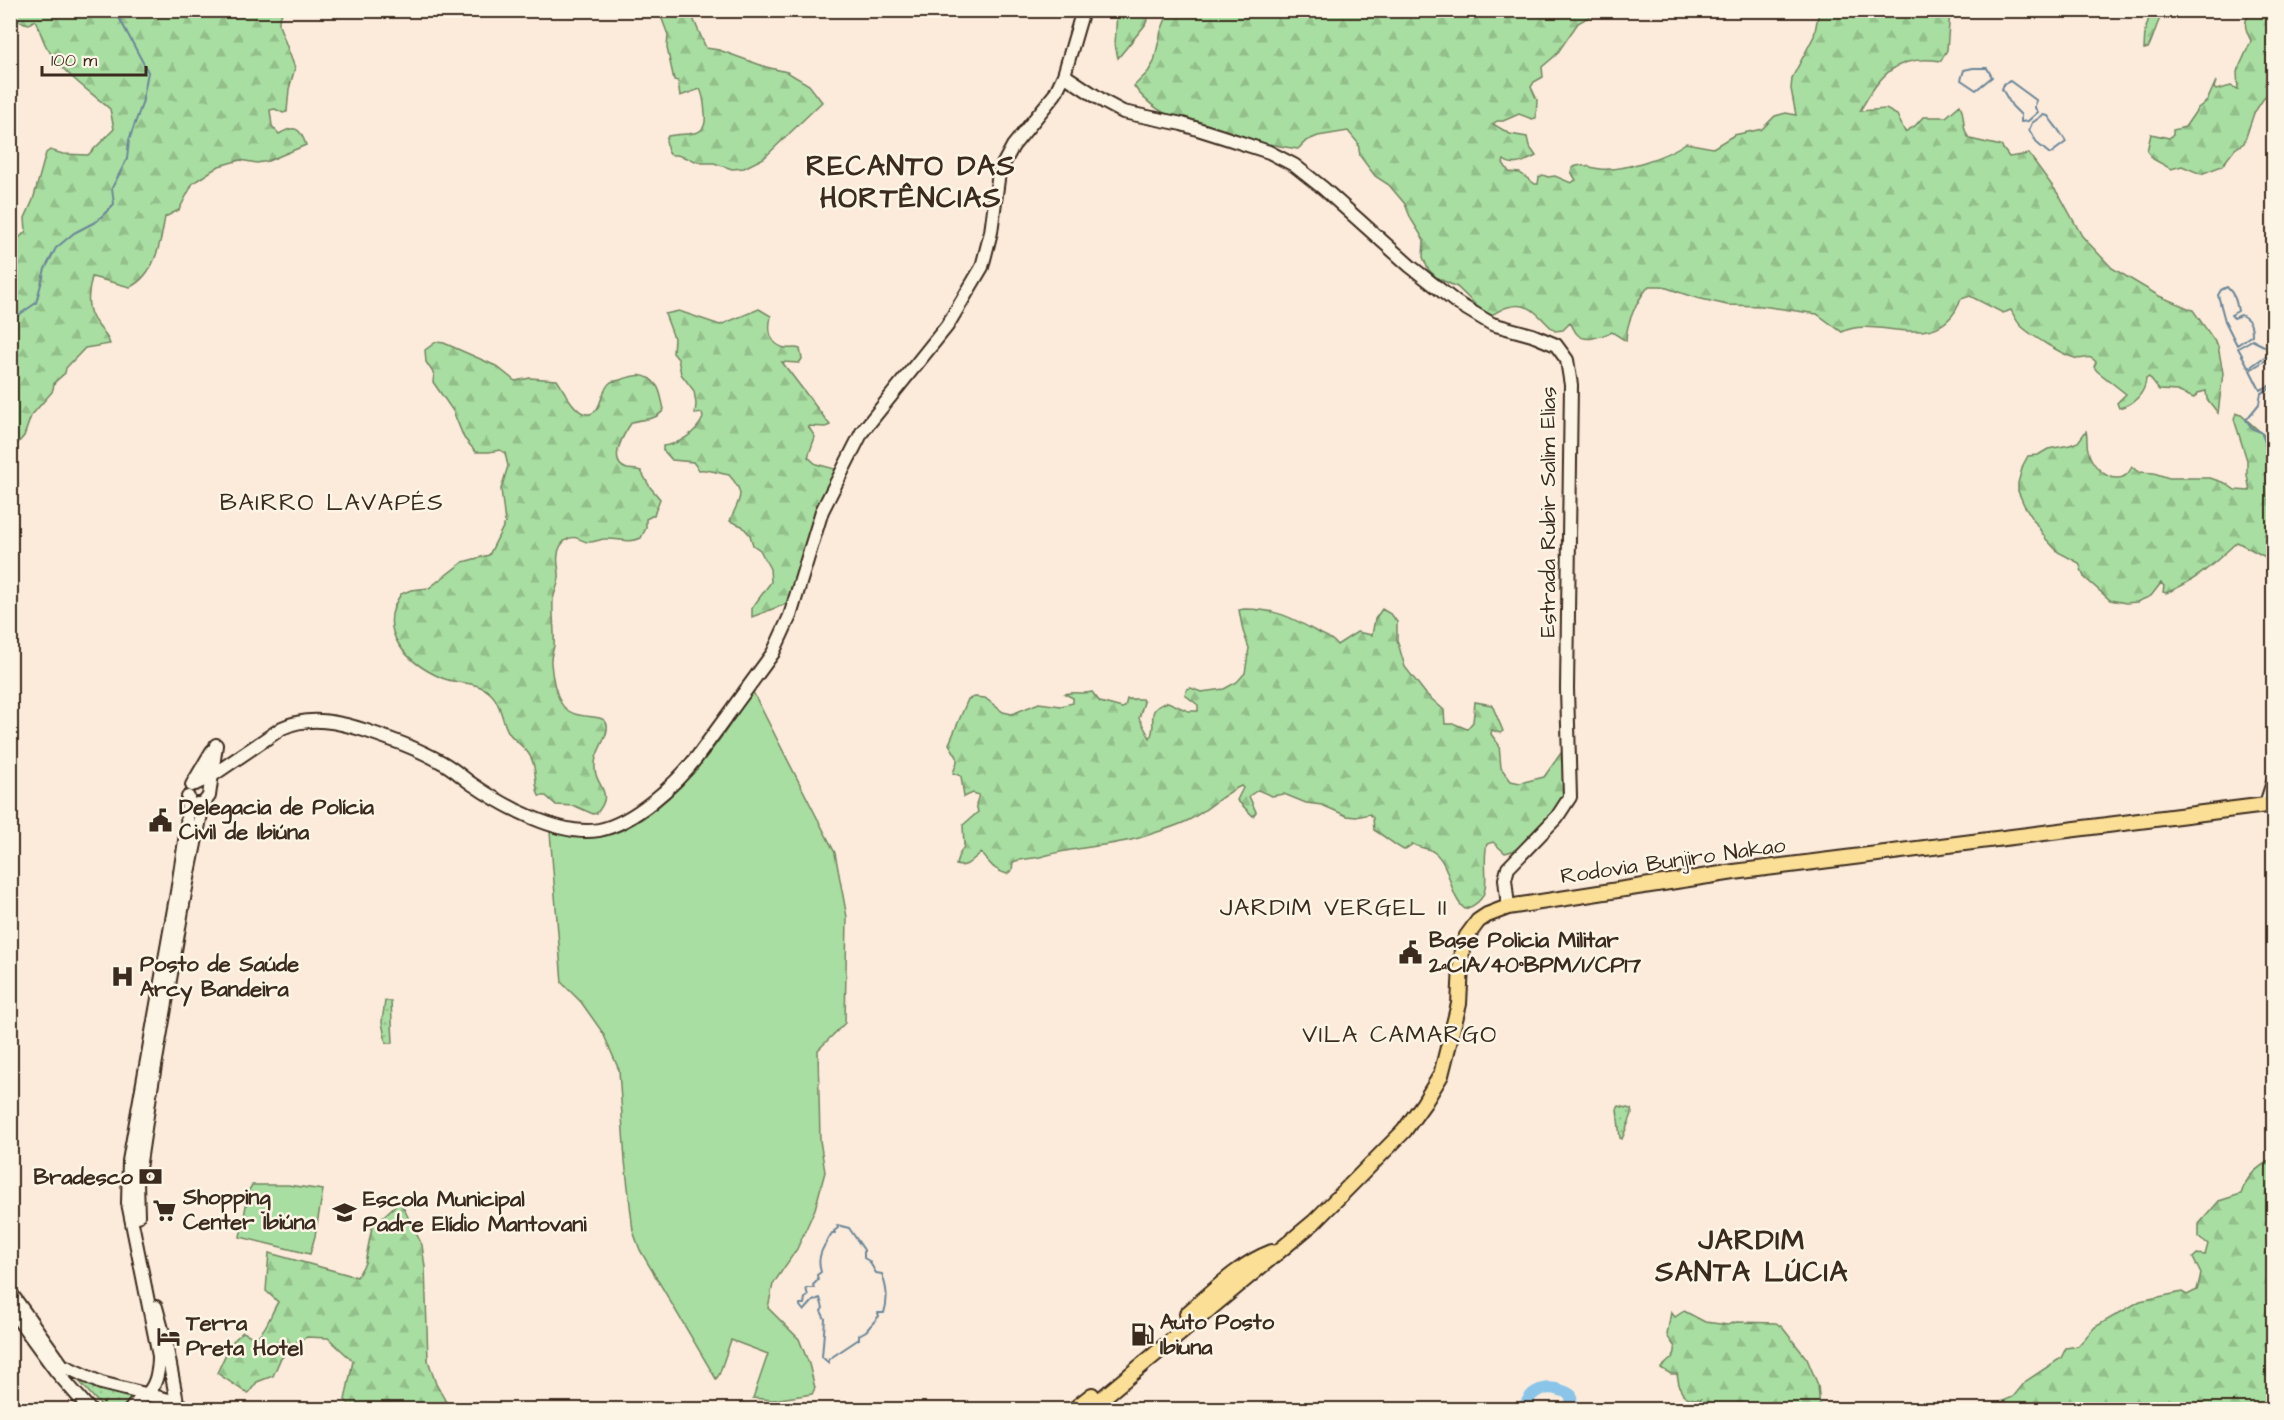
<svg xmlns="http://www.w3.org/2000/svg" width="2284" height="1420" font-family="'Architects Daughter',sans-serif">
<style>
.grass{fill:url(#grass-dots);stroke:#728460;stroke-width:1.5}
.forest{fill:url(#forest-firs);stroke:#728460;stroke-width:1.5}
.pitch{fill:#a8dea1;stroke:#728460;stroke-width:1.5}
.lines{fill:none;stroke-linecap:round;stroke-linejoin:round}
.stream{stroke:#6a8698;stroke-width:2}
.river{stroke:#8ac4e9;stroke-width:12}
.secondary-casing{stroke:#3b2a1e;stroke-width:16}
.primary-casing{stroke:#3b2a1e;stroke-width:18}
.secondary{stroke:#fcf5e5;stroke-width:12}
.primary{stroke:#fbdf96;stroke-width:14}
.labels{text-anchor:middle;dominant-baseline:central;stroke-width:5;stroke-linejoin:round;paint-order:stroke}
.street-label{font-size:22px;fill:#3b2a1e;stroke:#fcf5e5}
.poi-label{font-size:22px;font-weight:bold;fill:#3b2a1e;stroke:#fcf5e5;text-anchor:start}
.neighbourhood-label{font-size:24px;letter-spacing:1.5px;fill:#3b2a1e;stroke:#fcf5e5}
.district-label{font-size:28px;font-weight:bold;letter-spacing:1.5px;fill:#3b2a1e;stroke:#fcf5e5}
</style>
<defs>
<pattern id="grass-dots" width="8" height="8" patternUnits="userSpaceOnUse" patternTransform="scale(1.5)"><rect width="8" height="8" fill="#a8dea1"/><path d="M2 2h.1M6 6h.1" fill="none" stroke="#92bf8a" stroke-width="1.8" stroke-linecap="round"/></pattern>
<pattern id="forest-firs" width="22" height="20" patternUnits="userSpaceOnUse" patternTransform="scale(1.5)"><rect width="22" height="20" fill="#a8dea1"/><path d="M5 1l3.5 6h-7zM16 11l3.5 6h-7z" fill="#92bf8a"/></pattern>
</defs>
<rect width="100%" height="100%" fill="#fcebdb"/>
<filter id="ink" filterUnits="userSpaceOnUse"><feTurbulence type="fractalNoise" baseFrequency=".0167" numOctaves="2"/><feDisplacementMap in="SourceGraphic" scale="12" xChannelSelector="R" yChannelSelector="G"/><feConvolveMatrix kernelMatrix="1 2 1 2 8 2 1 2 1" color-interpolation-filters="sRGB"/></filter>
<g filter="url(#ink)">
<path class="grass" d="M385 1001H391L393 1043H386L382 1022Z
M1619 1106 1631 1109 1632 1114 1622 1139 1620 1138 1617 1109Z
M81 1378 132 1398 123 1409H104L78 1380Z"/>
<path class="forest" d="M11 10 283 11 279 20V25L295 68 289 89 287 112 283 113 275 109 270 110 272 126 279 134C295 125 300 127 306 145L268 161 257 163 240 160 219 166 193 183 179 210 165 217C161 242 155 275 130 287L92 277C88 293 85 310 97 324 102 331 107 335 110 344L85 348 66 368 65 373 55 382 52 392 31 416 24 436 11 451V246L26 231 25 218 33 200 46 153 50 150 63 154 88 155 114 129 110 109C88 90 61 72 46 46 42 38 39 28 35 20L29 24 21 22 11 14Z
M659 11H690L706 48 719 50 766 67 787 72 809 85 822 102 764 158 744 168 732 169 714 163H702L677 155H671L668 152 666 140 668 136C687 131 708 141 705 113 704 105 704 96 700 89L680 96 678 81 674 80 667 48 668 35Z
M1117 11H1151L1145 25 1118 58 1115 45Z
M1169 11H1602L1601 15H1592L1578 23 1556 55 1542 67 1543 77 1534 82 1531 87 1537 100 1536 118 1532 119 1519 114 1503 121H1497L1493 124 1510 134 1527 137 1529 146 1536 156C1526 161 1514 168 1504 160L1503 163 1509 172 1520 173 1535 184H1538L1539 177 1543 175 1548 177 1555 176 1571 183 1576 180 1571 172 1572 168C1582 162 1589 168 1600 169 1625 171 1665 157 1686 143L1713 148 1734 135 1762 129 1775 116 1786 113 1796 115 1791 89 1792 78 1814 36 1819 11H1950L1947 50 1941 61C1896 54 1880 75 1860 111L1886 109 1897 115 1905 132 1915 126 1923 117H1946L1960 105C1966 117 1961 130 1970 139L2001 146 2009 157 2029 154 2061 198 2082 236 2112 268 2159 296 2193 310 2218 346 2223 373 2218 413 2207 399 2206 391 2198 393 2194 398 2177 391 2159 390 2149 377 2146 379C2145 394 2133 405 2119 408L2117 403 2126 394 2097 371 2094 367 2096 362C2089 353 2084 361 2075 358 2061 354 2032 336 2021 326 2017 322 2014 316 2011 310L2003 313 1970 296 1961 299C1940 358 1877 314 1842 332L1817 314 1762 306 1727 305 1693 297 1661 286H1649C1637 300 1626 323 1626 341L1612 332C1603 335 1587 343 1578 335 1574 332 1573 326 1570 323L1563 330 1555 331C1539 318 1532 300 1508 307 1502 308 1497 313 1491 315L1480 309 1457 287 1437 278 1428 269 1423 257 1424 240 1411 219 1405 204 1389 185 1375 176 1360 156 1358 143 1348 131 1318 136 1306 141 1298 149C1250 141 1162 130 1134 86L1148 72 1154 62 1161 31Z
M2151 11H2165C2156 20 2155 36 2148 48L2144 49 2145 31Z
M2267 12 2273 13V76L2268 92 2254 113 2244 143 2235 149 2222 166 2201 174 2182 166 2171 169 2153 159 2147 151 2151 134 2169 138 2173 135V130L2185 127 2198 108 2207 101 2216 81 2214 88 2216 90 2231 86 2238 89 2237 72 2251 41C2247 32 2242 24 2249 15Z
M759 309 771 316C768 329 769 344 785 348 791 349 795 347 800 349L802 359 799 363 782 362 830 425 826 427 808 426 815 437 808 457 816 464 835 469V473L788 603 752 617V608L771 582 770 569 760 550 753 545 750 535 742 526 730 521C738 499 748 496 729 475 719 474 708 468 699 470L693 462 672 460 663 450V446C680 444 696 433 703 418L702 413 695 414 696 404 694 391 681 374 678 359 673 353 674 338 665 314 679 311 720 325Z
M436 342 444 343 496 366 515 381 530 378 557 380C564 390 575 414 587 414 603 415 599 390 611 382 613 381 617 381 620 380 635 375 646 371 657 386 661 392 662 402 664 409 657 421 644 418 632 422 625 432 606 462 627 469 632 470 636 469 641 471L650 487 660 499 654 515 646 519V528L641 538C629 544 618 538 605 539 600 539 593 543 587 542 579 540 575 534 566 540 561 543 558 550 558 555 556 563 560 570 559 578 558 586 554 593 553 600 552 615 555 631 554 646 553 652 550 657 551 663 552 677 555 691 561 703 573 724 604 710 607 725 609 737 595 751 595 764 593 787 616 790 597 813L593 814 575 806 556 805 546 796H539C534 784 537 772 532 760 528 748 515 742 509 733 501 721 502 705 492 695 478 680 459 685 442 678 407 663 375 631 401 594L411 590 429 588 463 562 489 555 505 523 501 489 508 466 505 453 500 450 489 452H476L464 438 453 411 433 382 434 374 426 362 425 350Z
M2236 413 2241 415 2273 443V561L2237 542C2211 566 2199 579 2166 593L2163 592 2164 586 2161 583 2151 596 2137 602 2126 603 2110 600 2084 577 2079 563 2058 552 2046 539 2024 505 2018 491V483L2023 465 2028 456 2038 455 2048 449 2070 445 2078 442 2086 431C2088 437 2086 443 2088 450 2090 462 2103 478 2117 478 2125 478 2128 474 2132 467L2139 472 2154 473 2169 478H2210L2225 483 2235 490 2250 491 2247 475V460L2234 419Z
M1244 609C1276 609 1291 617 1317 632 1325 636 1331 637 1337 645L1357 632 1372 635 1375 619 1382 609 1392 615 1397 622V640L1405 667 1426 694 1444 710 1445 724H1455L1467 729 1473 722 1475 702 1492 705 1503 731 1500 733 1492 730 1491 734 1499 745 1501 768 1511 781 1520 783 1544 777 1561 753H1564V799C1548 819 1532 848 1505 853L1493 842 1487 844C1480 869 1498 899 1465 909 1448 895 1452 867 1435 853 1429 847 1420 849 1413 844L1404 850C1397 847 1383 835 1374 830L1373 818 1370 814 1356 817 1347 816 1322 805 1306 803 1284 794 1272 796 1258 790 1249 796 1256 812 1253 816 1237 800 1243 788 1241 786C1221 795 1206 812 1187 821 1172 828 1154 833 1139 838 1106 847 1072 847 1040 857 1031 859 1022 858 1013 862L1012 870 1007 874C992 870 990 862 981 853 973 858 967 869 956 865L958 857 964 846 963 825 978 812 976 804 979 795 973 793 964 797 961 776 953 773 957 762V757L949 744 968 699 975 697 985 698 1003 712 1012 714 1039 703 1061 706 1073 703V698L1065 694C1075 691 1083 695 1092 692L1100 702 1122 708 1125 707 1127 699H1142L1144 702 1139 718 1150 738C1159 721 1142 710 1168 702L1188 711H1198V705L1185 695 1187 689 1191 688 1201 692 1224 689 1237 682 1245 673 1249 648 1243 631 1239 610Z
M2273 1158V1409H1988L1991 1406 2013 1397 2026 1381 2061 1358 2066 1348 2078 1346 2095 1327 2140 1301 2182 1292 2187 1295 2197 1290 2201 1274 2193 1258 2197 1254 2205 1255 2208 1244 2199 1237V1224L2219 1201 2241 1194C2247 1175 2257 1168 2273 1158Z
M400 1201 422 1245 425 1267 428 1360 436 1384 450 1409H354L345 1400 353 1361 328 1338 307 1337 293 1344 280 1360 273 1376 257 1382 248 1394 217 1373 231 1343 243 1332 255 1338C267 1330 270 1315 278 1302L266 1291 269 1253 357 1277 365 1263 372 1227Z
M1684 1311 1705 1322 1728 1325 1736 1322 1776 1323 1782 1327 1807 1359 1818 1385 1820 1409H1697L1701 1399C1680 1400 1680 1391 1677 1374H1671L1661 1368C1665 1363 1677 1357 1675 1348 1674 1344 1669 1340 1667 1335L1671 1312 1675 1317Z"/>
<path class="pitch" d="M752 690 835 853 847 917 845 1023 818 1050 820 1140 825 1172 815 1209 797 1249 773 1284 768 1308 799 1339 809 1364 815 1388 812 1394 773 1400 753 1398 768 1354 731 1340 719 1375 716 1379 640 1250 633 1231 625 1161 619 1070 603 1033 581 1002 562 983 550 832C568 835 587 841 605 836 662 823 724 739 752 690Z
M252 1185H288L323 1190 315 1236 310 1254 240 1237 249 1190Z"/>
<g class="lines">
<path class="stream" d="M1973 68H1987L1992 77 1976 90 1961 80 1964 70Z
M2010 81 2036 100 2035 108 2038 112 2028 121 2021 122V115L2012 106 2002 89 2004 84Z
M2043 115 2048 116C2054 125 2061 132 2066 142L2050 154 2038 144 2029 130 2032 123Z
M2227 287C2235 295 2236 300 2238 311L2231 315 2234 318 2241 315C2250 320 2252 324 2252 335L2237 345 2225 321 2218 295 2221 290Z
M10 321 36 303 45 269 56 248 74 233 97 221 114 204 112 188 127 159 129 140 142 104 148 72 115 10
M2252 340 2266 347 2269 351 2267 355 2249 368 2238 348Z
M2274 355 2250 370 2260 390 2274 384
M10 360 13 375 10 383
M2274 387 2261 393 2259 404 2246 420 2253 429 2261 432 2268 449 2269 465 2274 466
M837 1225 849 1228 864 1250V1258L869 1261 876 1273 882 1274C886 1286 889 1297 884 1313H878L879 1316 866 1331 859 1335V1339L829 1359V1363L822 1357 825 1319 821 1311 823 1308 820 1298 813 1301 804 1311 800 1306V1304H804L805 1298 808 1296 806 1288H814L813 1285 818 1280 817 1275 821 1272C816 1257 823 1247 832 1233H835L834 1231 838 1228Z"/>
<path class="river" d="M1524 1410C1530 1385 1553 1384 1571 1395L1572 1410"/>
<defs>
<path id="secondary" d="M1064 75 1106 103 1123 112 1182 124 1223 137 1269 152 1294 165 1323 188 1410 266 1457 303 1492 324 1532 335 1556 345 1567 360 1571 385 1567 689 1570 797 1557 817 1508 868 1505 879 1508 907
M195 784 210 777 282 728C310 715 339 722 367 731 393 740 419 749 443 763 454 769 462 777 472 784 504 806 560 837 599 830 634 823 676 784 697 757L773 653 790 616 822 511 862 432 947 326 982 267 991 232 999 172 1013 146 1055 94 1064 75 1083 10
M192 785 212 751
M197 804H203L209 796 216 745
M2266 804 2274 779
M138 1216 137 1182 150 1095 185 893 203 804
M10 1292 62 1365 101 1383 177 1402 187 1410
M156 1307 166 1344 177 1402
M10 1308 56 1371 90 1410
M130 1410C135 1403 139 1401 145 1396 156 1387 159 1370 159 1356L128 1203 129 1161 177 892 187 828 188 797"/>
<path id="primary" d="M1187 1314C1214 1291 1238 1265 1272 1252
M1073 1410 1092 1395
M1088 1410 1314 1222 1404 1131 1424 1103 1441 1075 1459 1004 1462 947 1467 936 1478 921 1487 915 1508 907 1734 872 2274 804"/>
</defs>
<use href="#secondary" class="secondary-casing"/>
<use href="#primary" class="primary-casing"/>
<use href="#secondary" class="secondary"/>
<use href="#primary" class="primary"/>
</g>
</g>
<defs>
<symbol id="civic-bare" viewBox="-9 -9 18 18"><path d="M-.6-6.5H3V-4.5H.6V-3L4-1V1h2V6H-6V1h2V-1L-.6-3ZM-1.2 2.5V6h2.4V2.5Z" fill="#3b2a1e" stroke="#fcf5e5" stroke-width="2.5" paint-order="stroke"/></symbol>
<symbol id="hospital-bare" viewBox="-9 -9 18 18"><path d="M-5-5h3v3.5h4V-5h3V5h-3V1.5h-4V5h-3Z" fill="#3b2a1e" stroke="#fcf5e5" stroke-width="2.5" paint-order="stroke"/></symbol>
<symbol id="bank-bare" viewBox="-9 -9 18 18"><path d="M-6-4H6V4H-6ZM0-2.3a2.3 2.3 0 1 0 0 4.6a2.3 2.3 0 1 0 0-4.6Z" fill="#3b2a1e" stroke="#fcf5e5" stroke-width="2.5" paint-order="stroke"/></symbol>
<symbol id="supermarket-bare" viewBox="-9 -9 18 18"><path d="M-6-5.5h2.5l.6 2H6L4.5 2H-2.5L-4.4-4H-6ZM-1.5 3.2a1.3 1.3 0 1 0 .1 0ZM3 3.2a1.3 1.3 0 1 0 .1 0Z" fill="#3b2a1e" stroke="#fcf5e5" stroke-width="2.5" paint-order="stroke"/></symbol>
<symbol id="school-bare" viewBox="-9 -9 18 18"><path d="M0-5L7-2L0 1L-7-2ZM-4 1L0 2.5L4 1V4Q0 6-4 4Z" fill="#3b2a1e" stroke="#fcf5e5" stroke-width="2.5" paint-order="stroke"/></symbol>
<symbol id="fuel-bare" viewBox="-9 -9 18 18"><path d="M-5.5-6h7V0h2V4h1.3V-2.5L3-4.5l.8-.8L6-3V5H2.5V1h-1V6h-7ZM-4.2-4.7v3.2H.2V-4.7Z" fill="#3b2a1e" stroke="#fcf5e5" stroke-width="2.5" paint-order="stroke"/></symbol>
<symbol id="hotel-bare" viewBox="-9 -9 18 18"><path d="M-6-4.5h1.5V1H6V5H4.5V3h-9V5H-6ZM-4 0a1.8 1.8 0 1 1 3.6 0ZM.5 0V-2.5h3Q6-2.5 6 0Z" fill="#3b2a1e" stroke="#fcf5e5" stroke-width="2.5" paint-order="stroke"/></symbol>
</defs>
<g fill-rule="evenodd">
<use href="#civic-bare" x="144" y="804" width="33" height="33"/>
<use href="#civic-bare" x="1394" y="936" width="33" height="33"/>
<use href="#hospital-bare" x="106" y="960" width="33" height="33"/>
<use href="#bank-bare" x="134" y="1160" width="33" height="33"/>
<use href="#supermarket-bare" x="148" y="1194" width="33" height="33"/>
<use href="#school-bare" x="328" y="1196" width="33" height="33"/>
<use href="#fuel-bare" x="1126" y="1318" width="33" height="33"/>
<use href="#hotel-bare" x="152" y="1320" width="33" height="33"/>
</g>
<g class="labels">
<g class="street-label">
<text transform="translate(1548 512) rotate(-90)">Estrada Rubir Salim Elias</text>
<text transform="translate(1673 861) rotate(-8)">Rodovia Bunjiro Nakao</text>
</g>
<g class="poi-label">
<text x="179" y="807">Delegacia de Polícia<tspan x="179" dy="25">Civil de Ibiúna</tspan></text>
<text x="1429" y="940">Base Policia Militar<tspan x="1429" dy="25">2ªCIA/40°BPM/I/CP17</tspan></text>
<text x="140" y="964">Posto de Saúde<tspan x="140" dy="25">Arcy Bandeira</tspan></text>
<text x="133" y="1177" text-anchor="end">Bradesco</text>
<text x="183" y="1197">Shopping<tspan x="183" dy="25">Center Ibiúna</tspan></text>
<text x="363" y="1199">Escola Municipal<tspan x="363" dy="25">Padre Elídio Mantovani</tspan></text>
<text x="1160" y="1322">Auto Posto<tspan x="1160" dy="25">Ibiuna</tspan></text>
<text x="186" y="1323">Terra<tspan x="186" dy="25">Preta Hotel</tspan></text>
</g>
<g class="neighbourhood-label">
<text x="332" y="503">BAIRRO LAVAPÉS</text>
<text x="1334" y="908">JARDIM VERGEL II</text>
<text x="1400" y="1035">VILA CAMARGO</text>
</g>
<g class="district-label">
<text x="911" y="166">RECANTO DAS<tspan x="911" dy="32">HORTÊNCIAS</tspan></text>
<text x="1752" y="1240">JARDIM<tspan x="1752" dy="32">SANTA LÚCIA</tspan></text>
</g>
</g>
<rect width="2284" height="1420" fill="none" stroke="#fcf5e5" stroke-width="36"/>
<rect x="18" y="18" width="2248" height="1384" fill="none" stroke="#3b2a1e" stroke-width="2" filter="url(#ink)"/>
<path d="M42 66v9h104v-9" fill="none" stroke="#3b2a1e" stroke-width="3"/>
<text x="51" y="66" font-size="18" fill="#3b2a1e" stroke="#fcf5e5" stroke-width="4.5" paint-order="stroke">100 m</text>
</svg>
